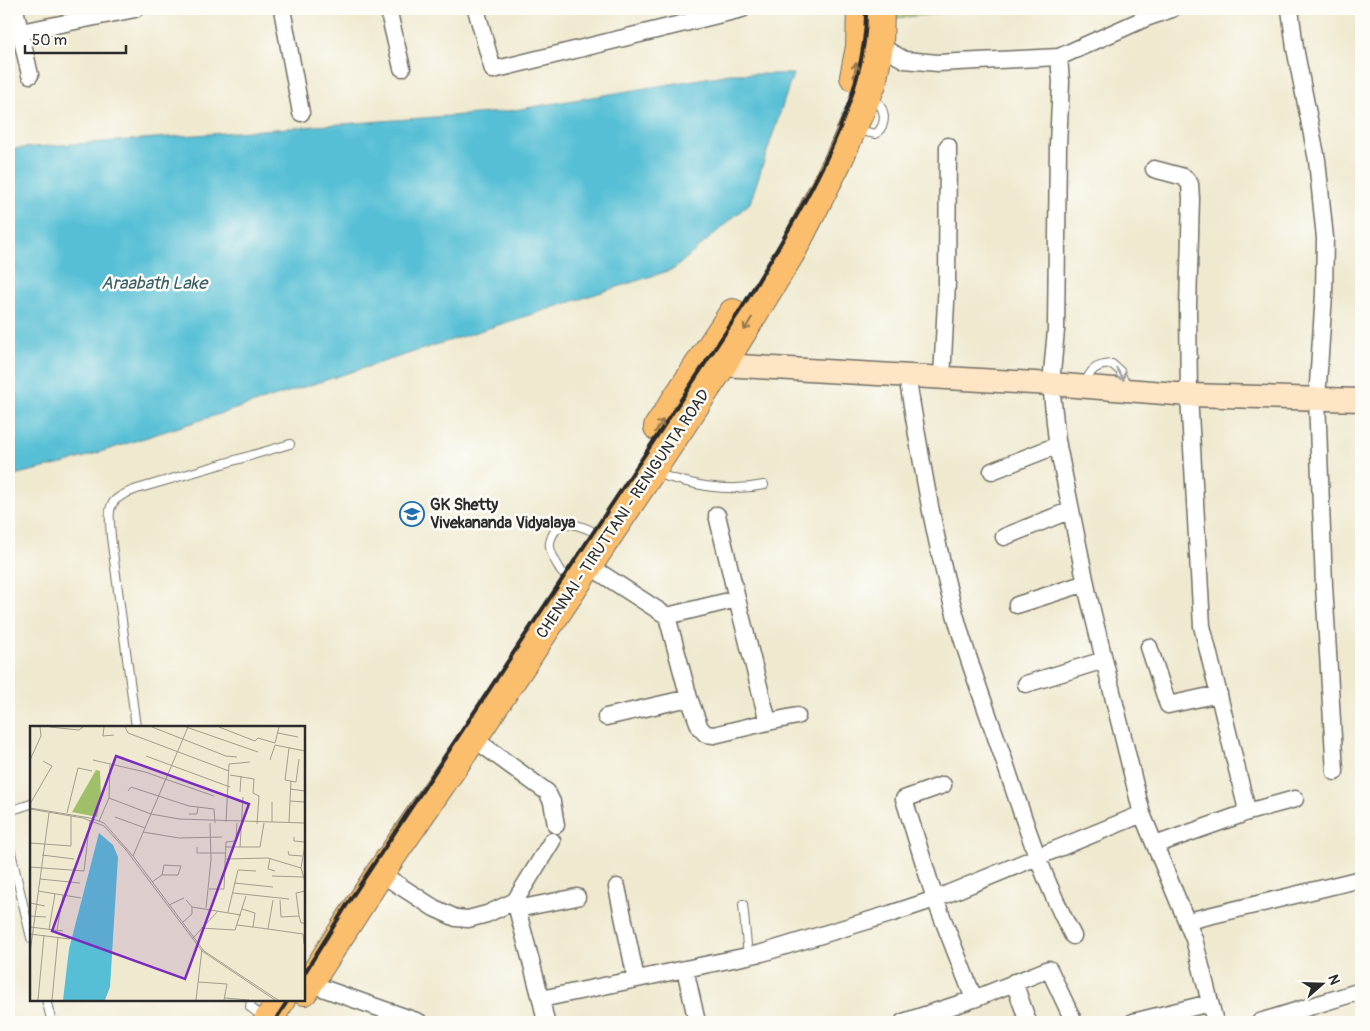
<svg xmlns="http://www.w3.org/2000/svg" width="1370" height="1031" font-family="Pangolin,sans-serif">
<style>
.green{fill:#9fbf68;stroke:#65754a}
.water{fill:#57bfd5;stroke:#417580}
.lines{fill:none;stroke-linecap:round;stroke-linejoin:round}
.lane-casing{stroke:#706e64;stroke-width:10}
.street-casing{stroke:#706e64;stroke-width:19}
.secondary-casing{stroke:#706e64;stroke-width:25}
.highway-casing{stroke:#706e64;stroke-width:30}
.lane{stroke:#fff;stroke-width:8}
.street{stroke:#fff;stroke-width:16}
.secondary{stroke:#fde5c5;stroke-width:22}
.highway{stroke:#fabe6d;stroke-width:28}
.rail{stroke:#2b2b2b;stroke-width:4}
.oneway{stroke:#92744c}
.oneway2{stroke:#a0a0a0}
.labels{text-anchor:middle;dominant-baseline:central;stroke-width:5;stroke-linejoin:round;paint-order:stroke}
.poi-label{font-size:16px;font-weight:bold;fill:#2b2b2b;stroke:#fdfcf7;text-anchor:start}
.street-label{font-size:16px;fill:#2b2b2b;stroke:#fdfcf7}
.water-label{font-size:18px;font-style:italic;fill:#3a5f66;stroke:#fdfcf7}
.inset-road{fill:none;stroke:#a19d8d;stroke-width:1}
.view{fill:#7b2cbf;fill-opacity:0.15;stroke:#7b2cbf;stroke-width:2.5}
.inset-edge{fill:none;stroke:#2b2b2b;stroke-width:2.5}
</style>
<rect width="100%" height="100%" fill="#fdfcf7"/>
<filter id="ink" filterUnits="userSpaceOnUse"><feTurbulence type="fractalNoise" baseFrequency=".02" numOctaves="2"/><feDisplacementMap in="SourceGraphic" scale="10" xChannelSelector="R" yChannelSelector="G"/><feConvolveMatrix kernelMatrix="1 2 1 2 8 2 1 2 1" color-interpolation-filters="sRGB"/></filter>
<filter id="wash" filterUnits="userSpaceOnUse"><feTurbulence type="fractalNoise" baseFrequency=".0096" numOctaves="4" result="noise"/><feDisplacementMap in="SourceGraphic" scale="20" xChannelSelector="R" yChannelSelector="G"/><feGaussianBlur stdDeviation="1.12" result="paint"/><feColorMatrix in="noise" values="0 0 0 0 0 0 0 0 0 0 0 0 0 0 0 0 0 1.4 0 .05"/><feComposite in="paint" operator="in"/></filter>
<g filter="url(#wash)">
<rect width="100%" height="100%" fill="#efe9cf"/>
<path class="green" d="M896 9H979L897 18Z"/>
<path class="water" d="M730 74H793L750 203 674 269 66 463 9 476V149L502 112Z"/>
</g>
<g filter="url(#ink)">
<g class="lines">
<defs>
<path id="lane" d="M856 130 876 134C889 122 885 106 871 96
M1084 385C1091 369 1095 365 1112 364L1120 371 1126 387
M655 473C692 485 726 493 764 485
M562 573C558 565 551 556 550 547 549 543 551 539 552 536 561 518 576 524 590 530
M136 727 111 537C109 507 105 500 137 489L290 444
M9 811 31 804
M9 844 31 938
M743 904 748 956
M46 1000 52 1022
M251 1000 250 1007 264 1018"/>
<path id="street" d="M15 9 30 75
M282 9 301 113
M388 9 402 68
M476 9 493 70 742 9
M1290 9 1295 48 1317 160 1325 238 1324 294 1317 399 1324 585 1335 772
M21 32 135 9
M874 43 905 60 938 63 1059 57 1146 18 1172 9
M1059 57 1061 82 1058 145 1056 330 1051 384 1057 441 1088 594 1142 814 1194 939 1215 1022
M1154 169 1184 177 1190 184 1191 198 1188 307 1189 395 1202 626 1246 806 1244 813 1240 815 1155 845
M907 376C922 464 936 553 962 638 975 679 990 720 1004 760 1024 820 1043 880 1073 936
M942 378 947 283 948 146
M992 471 1058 445
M717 515 737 599
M1004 537 1071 510
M588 565 667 616 737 599 768 722 714 735 706 734 700 728 689 698 667 616
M1017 605 1086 583
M1149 647 1168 705 1219 694
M1026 684 1104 660
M606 717 689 698
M768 722 797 716
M473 738 547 792 552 802 556 825
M943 785 904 799 935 899 974 999
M1244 813 1295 799
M380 873 434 908 456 918 468 919 487 914 515 901 552 841
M617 887 636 979
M515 901 541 999 546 1022
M517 909 577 897
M1188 921 1361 879
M685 969 697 1022
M1014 982 1028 1022
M308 983 419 1022
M541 999 762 953 890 914 935 899 1142 814
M903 1022 974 999 1049 969 1074 1022
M1133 1022 1210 1003
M1260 1022 1361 991"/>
<path id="secondary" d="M711 357 722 365 1051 384 1189 395 1361 400"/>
<path id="highway" d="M854 77 860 47 861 9
M658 427 733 313
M304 991 380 873 473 738 722 365 792 251 838 161 872 84 879 46 880 9
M267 1022 281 1000"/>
</defs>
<use href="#lane" class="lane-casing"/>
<use href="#street" class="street-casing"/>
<use href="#secondary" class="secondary-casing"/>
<use href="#highway" class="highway-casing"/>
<use href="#lane" class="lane"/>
<use href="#street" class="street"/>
<use href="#secondary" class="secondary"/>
<use href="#highway" class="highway"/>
<path class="rail" d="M304 974 348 903 743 306C793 222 868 109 866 9
M274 1022 288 1000"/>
</g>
<defs><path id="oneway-shaft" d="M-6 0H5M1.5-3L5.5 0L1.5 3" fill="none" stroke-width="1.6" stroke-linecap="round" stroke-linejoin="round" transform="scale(1.25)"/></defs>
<g class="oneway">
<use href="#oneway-shaft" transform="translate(855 70) rotate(-79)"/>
<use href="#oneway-shaft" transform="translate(748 324) rotate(121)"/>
<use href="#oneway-shaft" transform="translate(659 426) rotate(-57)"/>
</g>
<use class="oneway2" href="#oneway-shaft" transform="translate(1120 374) rotate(59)"/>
</g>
<defs>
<symbol id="school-ring" viewBox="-11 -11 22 22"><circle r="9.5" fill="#fdfcf7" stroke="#1f6fb2" stroke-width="1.5"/><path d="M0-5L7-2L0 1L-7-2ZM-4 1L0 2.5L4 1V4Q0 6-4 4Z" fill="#1f6fb2"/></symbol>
</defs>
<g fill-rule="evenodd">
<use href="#school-ring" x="398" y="500" width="28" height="28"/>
</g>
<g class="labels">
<g class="poi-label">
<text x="430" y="505">GK Shetty<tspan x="430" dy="18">Vivekananda Vidyalaya</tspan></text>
</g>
<g class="street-label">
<text transform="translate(623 514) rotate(-56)">CHENNAI - TIRUTTANI - RENIGUNTA ROAD</text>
</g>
<g class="water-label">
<text x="154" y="283">Araabath Lake</text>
</g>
</g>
<g transform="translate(30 726)">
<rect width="275" height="275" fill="#efe9cf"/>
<path d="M66 44 70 45 71 71 67 91 42 86Z" fill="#9fbf68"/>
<path d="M69 107 83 119 88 131 80 261 75 274H33L39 223Z" fill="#57bfd5"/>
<path class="inset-road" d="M20 1 49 4 53 1M74 1 73 10 84 9M95 1 98 7 199 45M122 1 196 30 207 31M156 1 228 26M189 1 225 15 228 12 245 17M248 7 268 11M245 17 249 1M259 22 255 54 266 56 269 33M116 30 200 61M0 34 11 10 10 1M63 34 115 46 184 70M240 34 245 19 275 25M200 49 224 53 223 67 229 70 227 98M260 63 275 65M98 65 101 61 159 80 184 83 185 97M210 66 211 50M79 72 121 88 149 93 275 97M260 75 275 76M0 78 22 40 13 35M0 82 60 92 74 97 103 130 174 225 248 274M0 83 53 92 74 100 96 124 172 225 245 274M37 87 48 42 62 45M159 88H167L168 81M85 91 115 102M69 95 79 72 80 39M196 96 199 38 220 36M242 96V76M259 96 261 55M113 106 149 112 192 111M264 111V115L275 116M0 117 41 120V90M275 119 271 142 275 156M167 121V127H196M196 121H210L213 71M210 121H230L234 97M258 125 259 129 272 130M12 129 44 133M103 130 158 1M240 132 238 143 245 145M196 133 238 132 271 142M0 141 54 145 60 94M242 150 273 151M10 153 50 157M122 156 132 149 134 139 151 140 148 149H132M204 157 243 161M179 163H194L196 116 206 115 207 97M8 165 51 172M203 167 259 173M250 174 251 191 269 190 271 197H275M0 177 15 180M139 179 154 172M162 181 211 189M176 182 181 134 180 97M212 183 225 187 223 201M198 186 208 144 226 145M0 190 16 191M269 190 266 167 275 165M152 197 162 188V181L156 174M207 199 238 203 243 174M0 201 33 205M171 202 205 204 216 170M19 203 25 168M238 203 273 208 274 218M27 204 33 169M0 208 40 213M163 212 188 185M0 227 19 87M168 256 197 258 194 274M195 272 219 274M8 274 14 209M22 274 28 211M166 274 172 223"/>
<path class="view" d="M86 30 219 78 155 253 22 205Z"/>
<rect width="275" height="275" class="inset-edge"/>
</g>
<rect width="1370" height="1031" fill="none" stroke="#fdfcf7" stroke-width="30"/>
<g transform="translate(1322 984) rotate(70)" stroke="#fdfcf7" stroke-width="4" paint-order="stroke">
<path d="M0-4L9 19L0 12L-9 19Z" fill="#2b2b2b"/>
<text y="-8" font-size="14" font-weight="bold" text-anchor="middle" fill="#2b2b2b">N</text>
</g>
<path d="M25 45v8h101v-8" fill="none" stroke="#2b2b2b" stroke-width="2.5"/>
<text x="32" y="45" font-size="15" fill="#2b2b2b" stroke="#fdfcf7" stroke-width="4" paint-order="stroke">50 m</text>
</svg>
